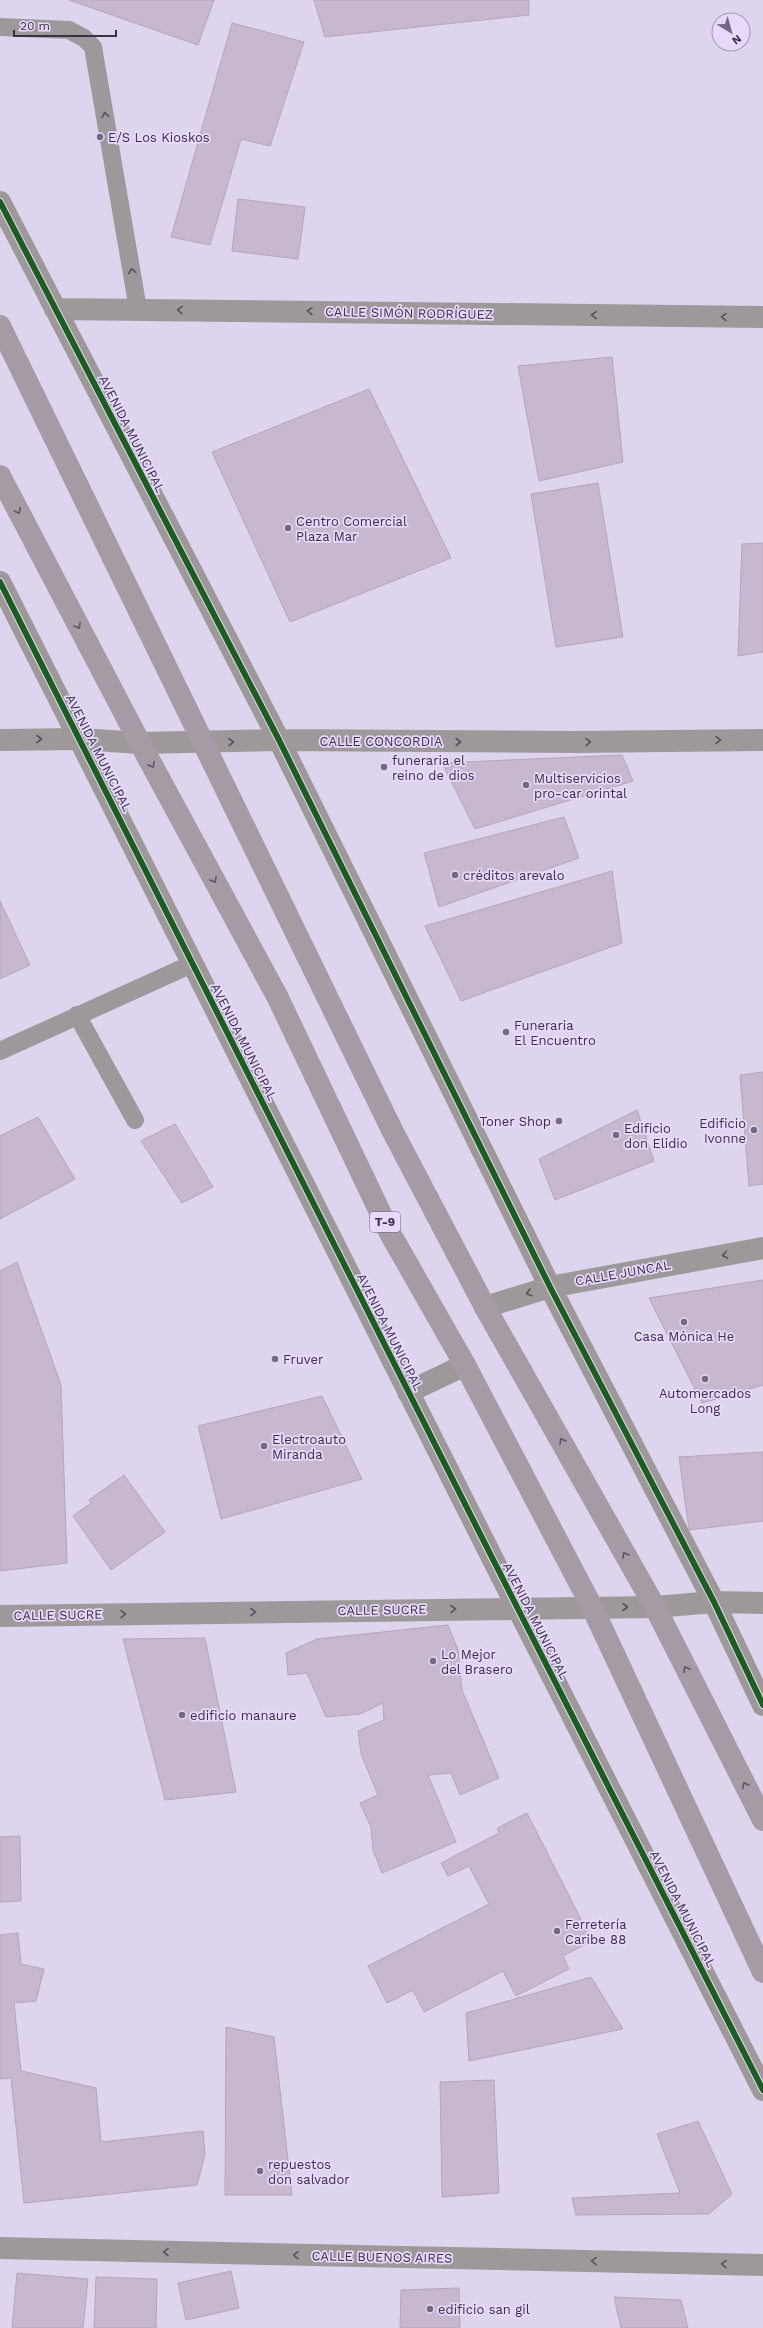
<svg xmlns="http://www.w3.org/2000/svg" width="763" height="2328" font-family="'Work Sans',sans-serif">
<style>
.building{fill:#c7b8cf;stroke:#b3a6ba}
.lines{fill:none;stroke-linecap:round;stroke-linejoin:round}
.service{stroke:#9f989a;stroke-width:18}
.minor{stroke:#9f989a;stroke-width:22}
.trunk{stroke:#a49ba4;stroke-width:22}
.cycleway-casing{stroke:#e7d9fc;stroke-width:8}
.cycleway{stroke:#1b5e20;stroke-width:6}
.oneway{stroke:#584f60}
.oneway2{stroke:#5f5568}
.poi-dot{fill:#736981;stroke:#e7d9fc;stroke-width:1.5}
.labels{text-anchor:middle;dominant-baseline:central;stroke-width:3.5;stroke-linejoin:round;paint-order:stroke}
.shield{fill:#e7d9fc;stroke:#6e637d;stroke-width:1}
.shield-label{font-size:12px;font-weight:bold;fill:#3a3047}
.poi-label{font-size:13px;fill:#3a3047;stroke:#e7d9fc;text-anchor:start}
.street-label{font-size:13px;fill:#3a3047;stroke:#e7d9fc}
</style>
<rect width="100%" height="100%" fill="#ded4ee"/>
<path class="building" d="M69 0H214L198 45Z
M314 0H529V15L325 37Z
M232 23 304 42 270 146 241 139 210 245 171 237Z
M238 199 305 207 298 259 232 251Z
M612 357 623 462 539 481 518 366Z
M369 389 451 558 290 622 212 452Z
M598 483 623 637 556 647 531 494Z
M763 543V652L738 656 742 544Z
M622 755 633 781 475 829 442 763Z
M564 817 579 858 439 907 424 853Z
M612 871 622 943 461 1001 425 926Z
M0 901 30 965 0 979Z
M763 1072V1184L749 1186 740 1075Z
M637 1110 654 1161 555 1200 539 1159Z
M38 1117 75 1179 0 1219V1136Z
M175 1124 213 1187 182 1203 141 1141Z
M17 1262 61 1385 67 1563 0 1571V1271Z
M763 1280V1385L702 1403 649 1298Z
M322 1396 362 1479 221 1519 198 1426Z
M763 1452V1521L689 1530 679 1457Z
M124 1475 165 1532 111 1570 73 1516 91 1503 89 1500Z
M448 1625 458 1650 462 1690 499 1778 460 1795 451 1773 428 1775 456 1842 382 1873 373 1850 371 1827 360 1803 378 1795 361 1754 358 1731 384 1720 383 1703 360 1714 326 1717 307 1673 288 1675 286 1653 317 1639Z
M205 1638 236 1792 165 1800 123 1639Z
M527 1813 592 1941 563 1956 569 1969 516 1996 503 1971 424 2012 413 1990 387 2003 368 1966 489 1904 469 1866 448 1876 441 1863 499 1833 497 1828Z
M20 1836 21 1901 0 1902V1837Z
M18 1933 21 1964 44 1969 36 2001 14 2003 21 2071 96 2088 101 2142 203 2131 205 2154 197 2185 24 2203 11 2078 0 2079V1935Z
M591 1977 623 2029 469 2061 466 2013Z
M226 2027 274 2037 292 2195H225Z
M494 2080 499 2193 442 2197 440 2082Z
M698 2121 732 2194 709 2214 576 2215 572 2198 680 2193 657 2134Z
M231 2271 239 2308 186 2320 178 2283Z
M17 2273 88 2279 83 2328H12Z
M96 2277 157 2279 156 2328H94Z
M459 2288 460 2328H400L401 2290Z
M614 2297 681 2300 688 2328H621Z"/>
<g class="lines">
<path class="service" d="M0 27 69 30 84 38 93 47 138 309
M77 1015 135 1120
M0 1051 192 964"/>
<path class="minor" d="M0 202 279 740 550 1287 714 1602 763 1705
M55 309 763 317
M0 582 518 1609 763 2090
M0 740 80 739 140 743 279 740 576 742 763 740
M485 1307 550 1287 763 1248
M408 1392 465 1365
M0 1616 655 1607 714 1602 763 1603
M0 2248 763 2265"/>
<path class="trunk" d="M0 326 392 1130 485 1307 655 1607 763 1820
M0 476 140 743 277 996 391 1235 465 1365 592 1607 763 1972"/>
<defs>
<path id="cycleway" d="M0 202 279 740 550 1287 714 1602 763 1705
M0 582 518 1609 763 2090"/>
</defs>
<use href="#cycleway" class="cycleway-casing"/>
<use href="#cycleway" class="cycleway"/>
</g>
<defs><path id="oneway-chevron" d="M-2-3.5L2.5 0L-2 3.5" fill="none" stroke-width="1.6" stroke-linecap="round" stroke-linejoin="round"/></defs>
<g class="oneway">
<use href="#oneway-chevron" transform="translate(105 115) rotate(-100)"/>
<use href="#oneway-chevron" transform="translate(132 271) rotate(-100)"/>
<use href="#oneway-chevron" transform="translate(180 310) rotate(-179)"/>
<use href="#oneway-chevron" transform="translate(310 311) rotate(-179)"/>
<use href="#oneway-chevron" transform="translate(594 315) rotate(-179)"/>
<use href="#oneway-chevron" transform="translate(724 317) rotate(-179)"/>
<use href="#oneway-chevron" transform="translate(39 739)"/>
<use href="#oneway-chevron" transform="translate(718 740) rotate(-1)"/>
<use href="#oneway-chevron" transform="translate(231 742) rotate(-1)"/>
<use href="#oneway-chevron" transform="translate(458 742)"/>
<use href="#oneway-chevron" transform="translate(588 742) rotate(-1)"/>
<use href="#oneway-chevron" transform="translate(725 1255) rotate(170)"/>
<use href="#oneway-chevron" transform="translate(529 1293) rotate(163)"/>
<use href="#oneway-chevron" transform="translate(625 1607)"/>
<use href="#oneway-chevron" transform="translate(453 1609) rotate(-1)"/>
<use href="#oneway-chevron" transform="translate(253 1612) rotate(-1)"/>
<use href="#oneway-chevron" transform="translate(123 1614) rotate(-1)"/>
<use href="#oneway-chevron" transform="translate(166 2252) rotate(-179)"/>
<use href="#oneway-chevron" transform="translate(296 2255) rotate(-179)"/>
<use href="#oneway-chevron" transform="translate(594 2261) rotate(-179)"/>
<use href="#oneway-chevron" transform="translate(724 2264) rotate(-179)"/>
</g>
<g class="oneway2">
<use href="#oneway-chevron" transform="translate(18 511) rotate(62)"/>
<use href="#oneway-chevron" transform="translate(78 626) rotate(62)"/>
<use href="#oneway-chevron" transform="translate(152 765) rotate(61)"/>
<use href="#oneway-chevron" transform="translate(214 880) rotate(61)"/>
<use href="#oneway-chevron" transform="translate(562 1441) rotate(-119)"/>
<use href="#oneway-chevron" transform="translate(625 1555) rotate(-119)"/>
<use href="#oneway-chevron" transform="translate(686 1669) rotate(-117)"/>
<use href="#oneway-chevron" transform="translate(745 1785) rotate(-117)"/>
</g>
<g class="poi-dot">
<circle cx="100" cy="137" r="4"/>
<circle cx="288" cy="528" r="4"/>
<circle cx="384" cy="767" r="4"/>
<circle cx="526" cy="785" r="4"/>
<circle cx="455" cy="875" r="4"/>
<circle cx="506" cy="1032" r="4"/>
<circle cx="559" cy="1121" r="4"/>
<circle cx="754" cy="1130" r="4"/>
<circle cx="616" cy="1135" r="4"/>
<circle cx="684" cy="1322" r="4"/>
<circle cx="275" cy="1359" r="4"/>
<circle cx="705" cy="1379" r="4"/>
<circle cx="264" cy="1446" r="4"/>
<circle cx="433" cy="1661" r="4"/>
<circle cx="182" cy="1715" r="4"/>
<circle cx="557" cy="1931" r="4"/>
<circle cx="260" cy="2171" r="4"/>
<circle cx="430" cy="2309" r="4"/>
</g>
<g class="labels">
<rect class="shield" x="370" y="1212" width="30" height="20" rx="3"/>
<g class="shield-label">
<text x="385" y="1222">T-9</text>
</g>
<g class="poi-label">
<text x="108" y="137">E/S Los Kioskos</text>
<text x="296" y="521">Centro Comercial<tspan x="296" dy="15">Plaza Mar</tspan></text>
<text x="392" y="760">funeraria el<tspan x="392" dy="15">reino de dios</tspan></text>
<text x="534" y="778">Multiservicios<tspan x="534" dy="15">pro-car orintal</tspan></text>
<text x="463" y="875">créditos arevalo</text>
<text x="514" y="1025">Funeraria<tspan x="514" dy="15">El Encuentro</tspan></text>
<text x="551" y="1121" text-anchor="end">Toner Shop</text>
<text x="746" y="1123" text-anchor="end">Edificio<tspan x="746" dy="15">Ivonne</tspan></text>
<text x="624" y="1128">Edificio<tspan x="624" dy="15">don Elidio</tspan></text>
<text x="684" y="1336" text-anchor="middle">Casa Mónica He</text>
<text x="283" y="1359">Fruver</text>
<text x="705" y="1393" text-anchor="middle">Automercados<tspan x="705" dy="15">Long</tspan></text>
<text x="272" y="1439">Electroauto<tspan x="272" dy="15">Miranda</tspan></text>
<text x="441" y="1654">Lo Mejor<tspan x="441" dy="15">del Brasero</tspan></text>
<text x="190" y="1715">edificio manaure</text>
<text x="565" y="1924">Ferretería<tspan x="565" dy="15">Caribe 88</tspan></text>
<text x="268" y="2164">repuestos<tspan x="268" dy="15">don salvador</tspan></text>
<text x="438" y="2309">edificio san gil</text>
</g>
<g class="street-label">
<text transform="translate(409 313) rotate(1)">CALLE SIMÓN RODRÍGUEZ</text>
<text transform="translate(132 434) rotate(63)">AVENIDA MUNICIPAL</text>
<text x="381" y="741">CALLE CONCORDIA</text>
<text transform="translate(99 753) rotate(63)">AVENIDA MUNICIPAL</text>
<text transform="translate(244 1042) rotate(63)">AVENIDA MUNICIPAL</text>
<text transform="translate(623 1273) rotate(-10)">CALLE JUNCAL</text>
<text transform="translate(390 1332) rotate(63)">AVENIDA MUNICIPAL</text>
<text transform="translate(382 1610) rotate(-1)">CALLE SUCRE</text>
<text transform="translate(58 1615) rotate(-1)">CALLE SUCRE</text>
<text transform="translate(536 1621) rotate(63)">AVENIDA MUNICIPAL</text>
<text transform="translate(683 1909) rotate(63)">AVENIDA MUNICIPAL</text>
<text transform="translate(382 2257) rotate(1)">CALLE BUENOS AIRES</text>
</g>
</g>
<g transform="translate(731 32) rotate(143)"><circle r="19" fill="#e7d9fc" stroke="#a295b4"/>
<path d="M0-3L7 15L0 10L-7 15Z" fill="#736981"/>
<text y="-6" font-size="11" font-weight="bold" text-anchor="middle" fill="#3a3047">N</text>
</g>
<path d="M14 30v6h102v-6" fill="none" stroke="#3a3047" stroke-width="2"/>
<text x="20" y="30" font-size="12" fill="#3a3047" stroke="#e7d9fc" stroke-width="3" paint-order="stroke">20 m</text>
</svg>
